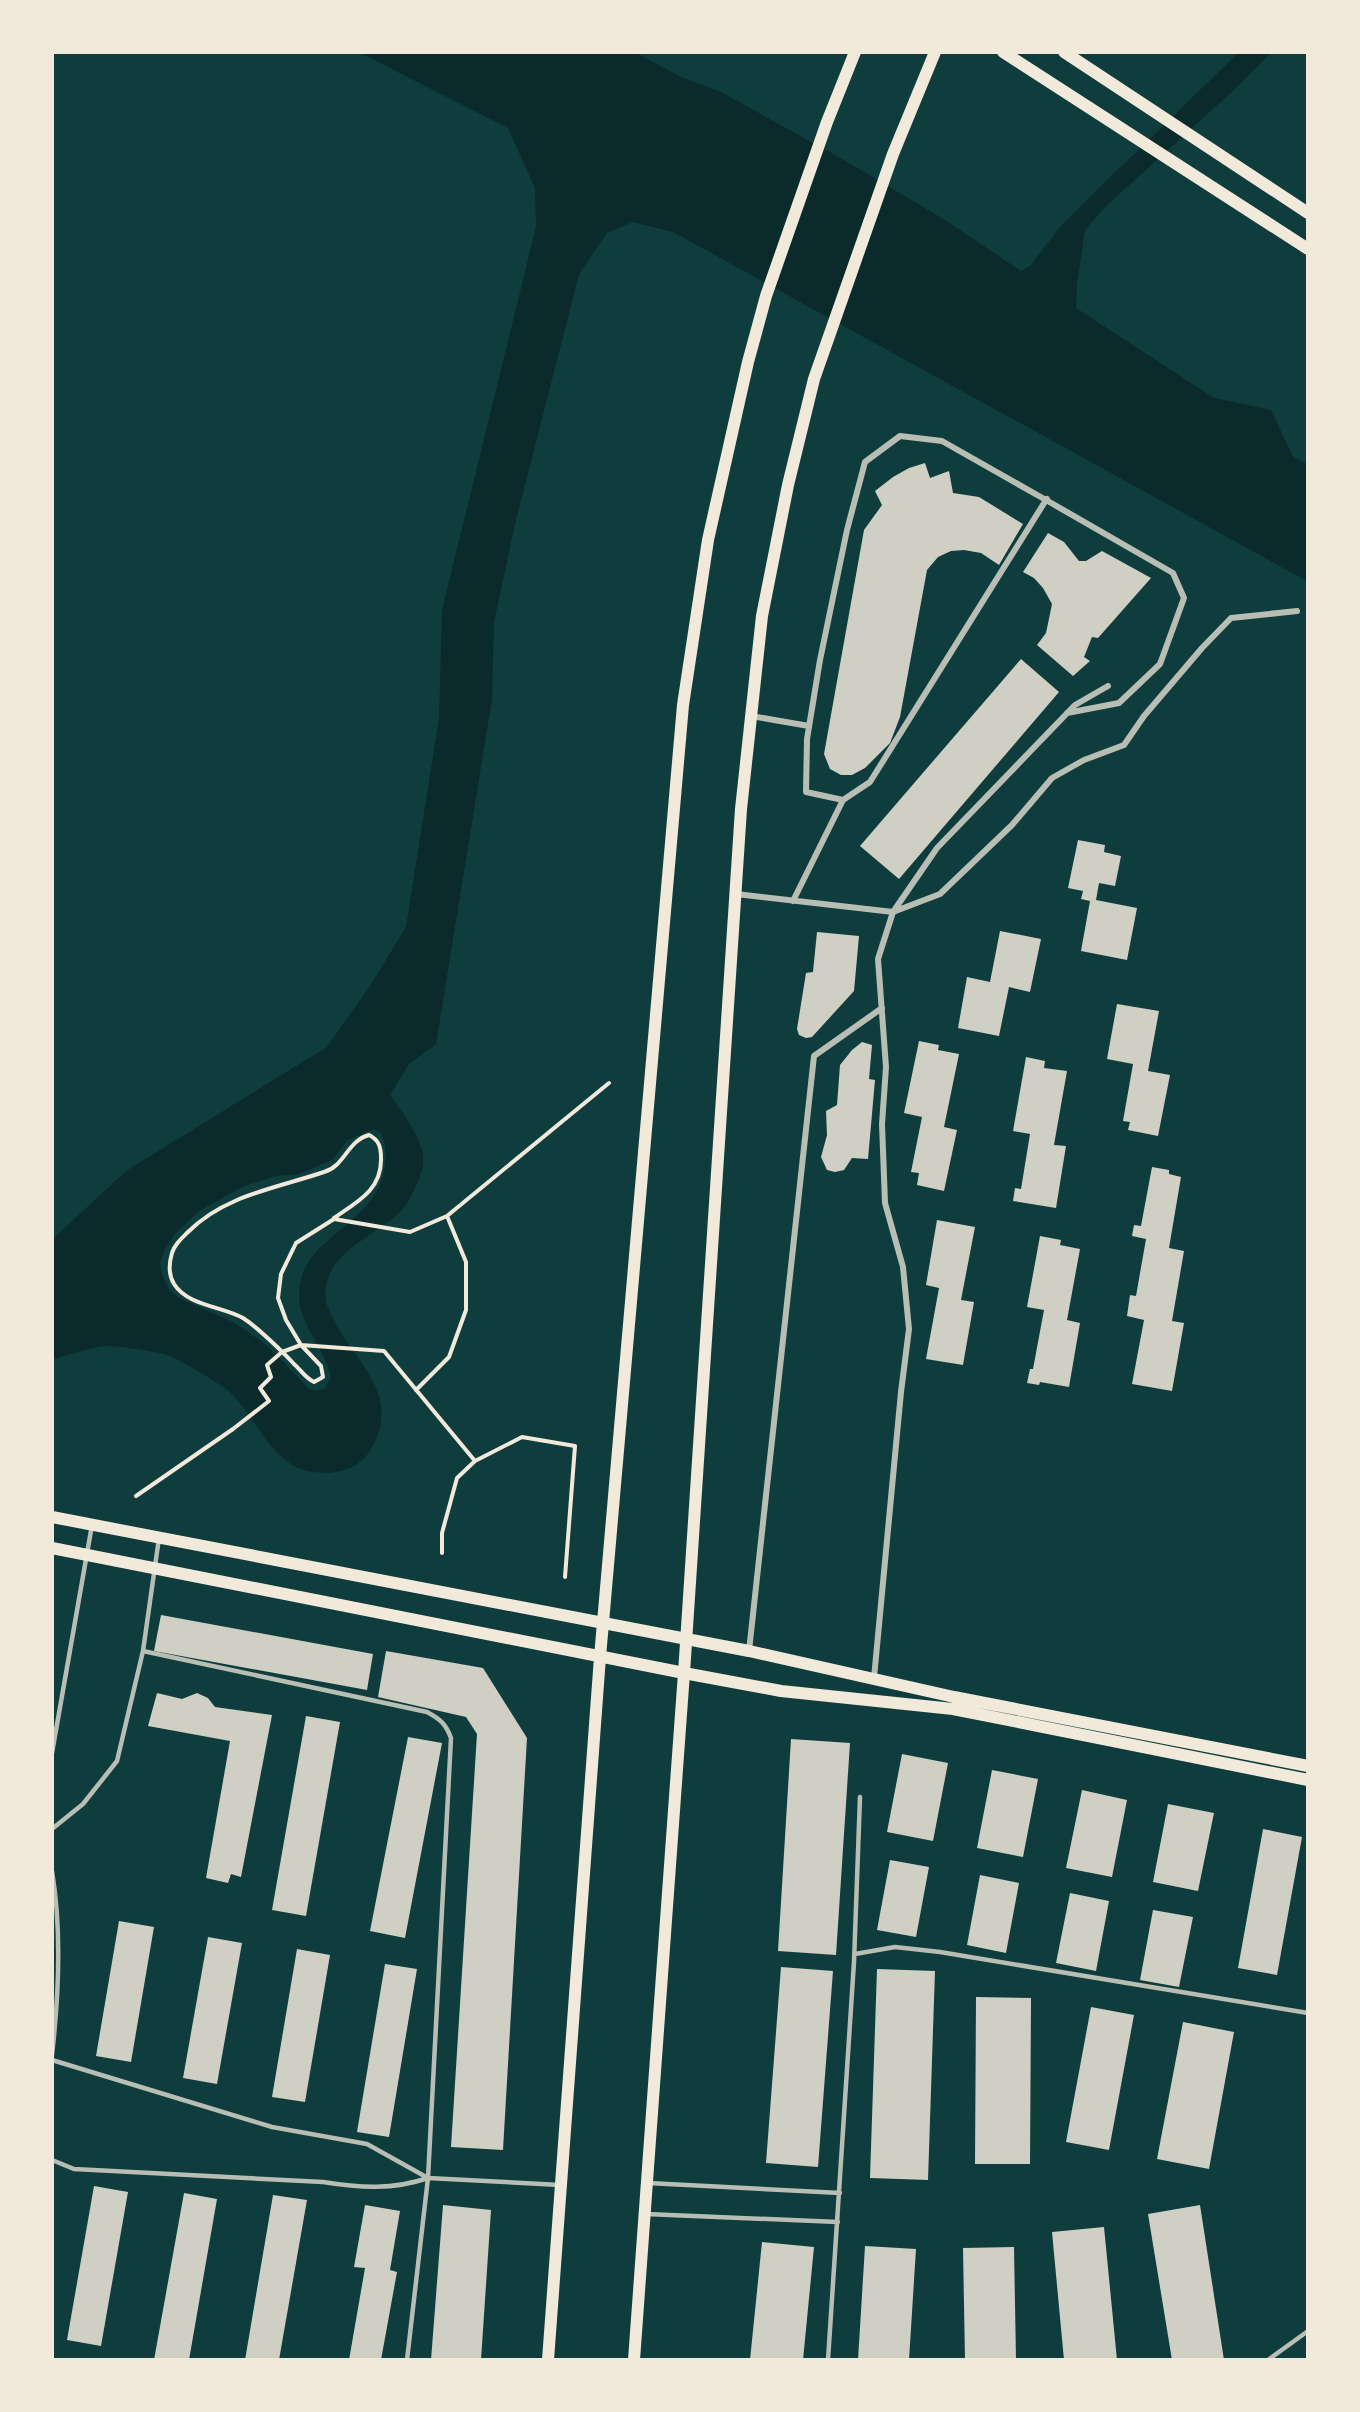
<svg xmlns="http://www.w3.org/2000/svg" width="1360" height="2412" font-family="'Alegreya Sans',sans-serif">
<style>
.water{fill:#0a2a2b;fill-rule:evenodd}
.building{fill:#cfcfc3}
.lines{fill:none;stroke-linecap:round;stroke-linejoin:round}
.path{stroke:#f1e9da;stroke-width:4}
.service{stroke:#b8beb3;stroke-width:4.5}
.minor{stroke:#b8beb3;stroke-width:6}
.secondary{stroke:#f1e9da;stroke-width:12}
</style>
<rect width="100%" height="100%" fill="#0f3d3e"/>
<path class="water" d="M360 53H636L681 77 721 92 844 160 945 220 1021 271 1030 266 1060 227 1094 193 1238 53H1271L1236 88 1105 207 1085 230 1077 284 1076 308 1214 398 1271 410 1293 457 1307 464V581L673 232 633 222 607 233 579 274 515 524 494 622 492 699 436 1044 409 1064 390 1095C402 1112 416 1130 422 1150 425 1158 422 1173 418 1181 413 1193 409 1202 400 1212 373 1238 319 1255 326 1301 327 1307 331 1313 333 1318 353 1362 400 1390 374 1444 366 1460 354 1469 336 1472 275 1480 266 1429 231 1393 223 1385 180 1360 168 1355 159 1352 115 1345 105 1346 88 1348 70 1355 53 1359V1239L126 1171 327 1047 370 986 406 927 439 718 442 610 536 227 535 188 508 128ZM374 1129 381 1133C386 1144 386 1153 385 1165 379 1226 301 1234 299 1293 298 1325 326 1348 331 1378L325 1389 316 1391 309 1389 268 1346 235 1323 179 1298 168 1288 162 1275 160 1263 164 1251 175 1234 199 1211 244 1186 277 1176 299 1174 332 1160 348 1140Z"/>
<path class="building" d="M925 463 930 478 949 471 953 493 979 497 1023 524 999 565 981 553 964 550 951 551 938 557 927 570 900 717 890 743 865 768 852 775H841L830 769 824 754 864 530 882 505 875 491 893 477 909 468Z
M1048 533 1064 542 1079 561H1086L1102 551 1151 578 1098 638 1092 637 1084 657 1090 661 1073 676 1037 645 1046 633 1052 604 1043 588 1034 578 1023 572Z
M1021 659 1059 692 899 879 860 846Z
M1078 840 1105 845 1104 852 1121 856 1115 886 1099 883 1096 900 1137 908 1127 960 1081 951 1090 901 1081 899 1083 891 1068 888Z
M1000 931 1041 939 1030 992 1009 987 999 1036 958 1028 967 977 990 982Z
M817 932 859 936 854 991 812 1037 806 1038 799 1035 797 1029 806 973 813 972Z
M1117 1004 1159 1011 1148 1071 1170 1075 1158 1136 1128 1130 1130 1122 1123 1121 1133 1064 1107 1059Z
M919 1041 939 1045 938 1050 959 1054 944 1127 957 1130 944 1191 917 1185 919 1173 911 1172 922 1117 904 1113Z
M862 1042 872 1045 869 1079 875 1080 868 1159 852 1158 844 1170 835 1172 827 1170 821 1157 827 1135 826 1111 837 1105 840 1065 852 1050Z
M1026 1057 1045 1061 1044 1068 1067 1071 1054 1145 1066 1146 1056 1208 1013 1201 1015 1188 1021 1189 1030 1134 1013 1131Z
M1152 1167 1169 1170V1174L1181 1177 1169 1248 1184 1251 1172 1321 1184 1323 1172 1391 1132 1384 1144 1320 1127 1316 1130 1295 1136 1296 1146 1239 1132 1236 1134 1225 1141 1226Z
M937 1220 975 1227 961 1300 974 1302 963 1365 926 1359 939 1288 926 1285Z
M1040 1236 1061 1240 1060 1245 1080 1249 1067 1320 1080 1323 1069 1387 1040 1382 1039 1385 1027 1383 1030 1369H1033L1044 1310 1027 1307Z
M161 1615 373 1654 367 1690 154 1651Z
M386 1651 483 1668 527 1738 503 2150 451 2147 477 1734 466 1717 378 1697Z
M157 1693 182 1699 197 1693 208 1698 215 1707 272 1715 241 1877 231 1874 228 1883 206 1878 230 1741 148 1726Z
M306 1716 340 1722 306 1916 272 1910Z
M408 1737 442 1743 405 1938 370 1931Z
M791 1739 850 1743 836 1955 778 1951Z
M902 1754 948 1763 933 1841 887 1832Z
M992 1770 1038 1779 1023 1857 977 1848Z
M1082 1790 1127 1800 1112 1877 1066 1868Z
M1168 1804 1214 1813 1198 1891 1153 1882Z
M1263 1829 1302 1837 1277 1975 1238 1968Z
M890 1860 929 1867 916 1937 877 1930Z
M980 1875 1019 1883 1006 1953 967 1945Z
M1070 1893 1109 1901 1096 1971 1056 1963Z
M1153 1910 1193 1917 1179 1987 1140 1980Z
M119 1921 154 1927 131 2062 96 2056Z
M208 1937 242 1943 217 2084 183 2078Z
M297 1949 330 1955 305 2102 272 2097Z
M385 1964 417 1969 389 2137 357 2132Z
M781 1967 833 1971 818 2167 766 2163Z
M877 1969 935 1971 928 2180 870 2178Z
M976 1997 1031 1998 1030 2164H975Z
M1091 2007 1134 2015 1109 2150 1066 2142Z
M1183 2022 1234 2032 1209 2169 1157 2159Z
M94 2186 128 2192 101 2346 67 2340Z
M184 2193 217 2199 189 2360H154Z
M273 2195 307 2200 279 2360H245Z
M365 2205 400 2211 390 2270 397 2272 381 2360H349L365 2268 354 2267Z
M443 2205 491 2210 481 2360H431Z
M1200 2205 1224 2360H1172L1148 2214Z
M1104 2227 1117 2360H1064L1052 2232Z
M762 2242 814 2247 803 2360H750Z
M865 2246 916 2249 909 2360H858Z
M1014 2247 1016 2360H965L963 2248Z"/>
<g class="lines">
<path class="path" d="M416 1390 449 1357 466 1310V1262L447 1216
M136 1496 233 1429 269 1401 260 1388 271 1377 267 1365 282 1352 301 1345 321 1366 323 1377 314 1382C305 1378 301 1370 294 1364 283 1352 256 1326 243 1318 222 1306 188 1306 174 1284 168 1274 169 1263 172 1253 175 1244 181 1239 188 1232 225 1195 277 1188 324 1172 345 1166 347 1141 369 1135 379 1140 381 1147 381 1158 382 1190 357 1202 334 1218
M442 1553V1533L457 1478 475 1461
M565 1577 575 1446 522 1437 475 1461 384 1351 301 1345 286 1320 278 1298 281 1274 296 1243 334 1219 410 1232 447 1216 609 1083"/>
<path class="service" d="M143 1651 159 1538
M52 1753 92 1525
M52 1829 83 1804 117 1761 143 1651 427 1712C440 1719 446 1724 451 1738L428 2178 407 2360
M52 1871C62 1931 59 1994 52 2055
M855 1954 895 1947 940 1952 1308 2013
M52 2060 272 2127 367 2144 428 2178 560 2185
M52 2160 74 2169 323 2182C360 2188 393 2190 428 2178
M648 2183 840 2193
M646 2214 838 2222
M828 2360 854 1962 860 1797
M1268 2360 1308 2331"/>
<path class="minor" d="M1047 499 1046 500 870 782 843 800 806 792 807 739 820 660 847 530 865 462 900 436 942 441 1046 500 1173 573 1184 598 1160 664 1119 703 1067 713
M751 716 809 726
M736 894 893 912 940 894 1012 825 1052 778 1084 760 1124 745 1144 716 1202 648 1231 618 1297 611
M793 901 843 800
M749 1651 814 1056 882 1008
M874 1678 901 1392 909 1329 903 1267 885 1203 882 1124 886 1067 878 959 893 912 937 848 1075 705 1108 686"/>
<path class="secondary" d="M1003 52 1308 249
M1064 52 1308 213
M52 1517 749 1651 954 1697 1308 1766
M52 1548 684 1673 781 1691 953 1709 1308 1780
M548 2360 600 1657 683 705 708 540 748 362 766 296 827 122 855 52
M634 2360 684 1673 741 809 762 616 788 485 814 379 893 154 935 52"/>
</g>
<rect width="1360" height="2412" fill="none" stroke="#f1e9da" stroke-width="108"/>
</svg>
